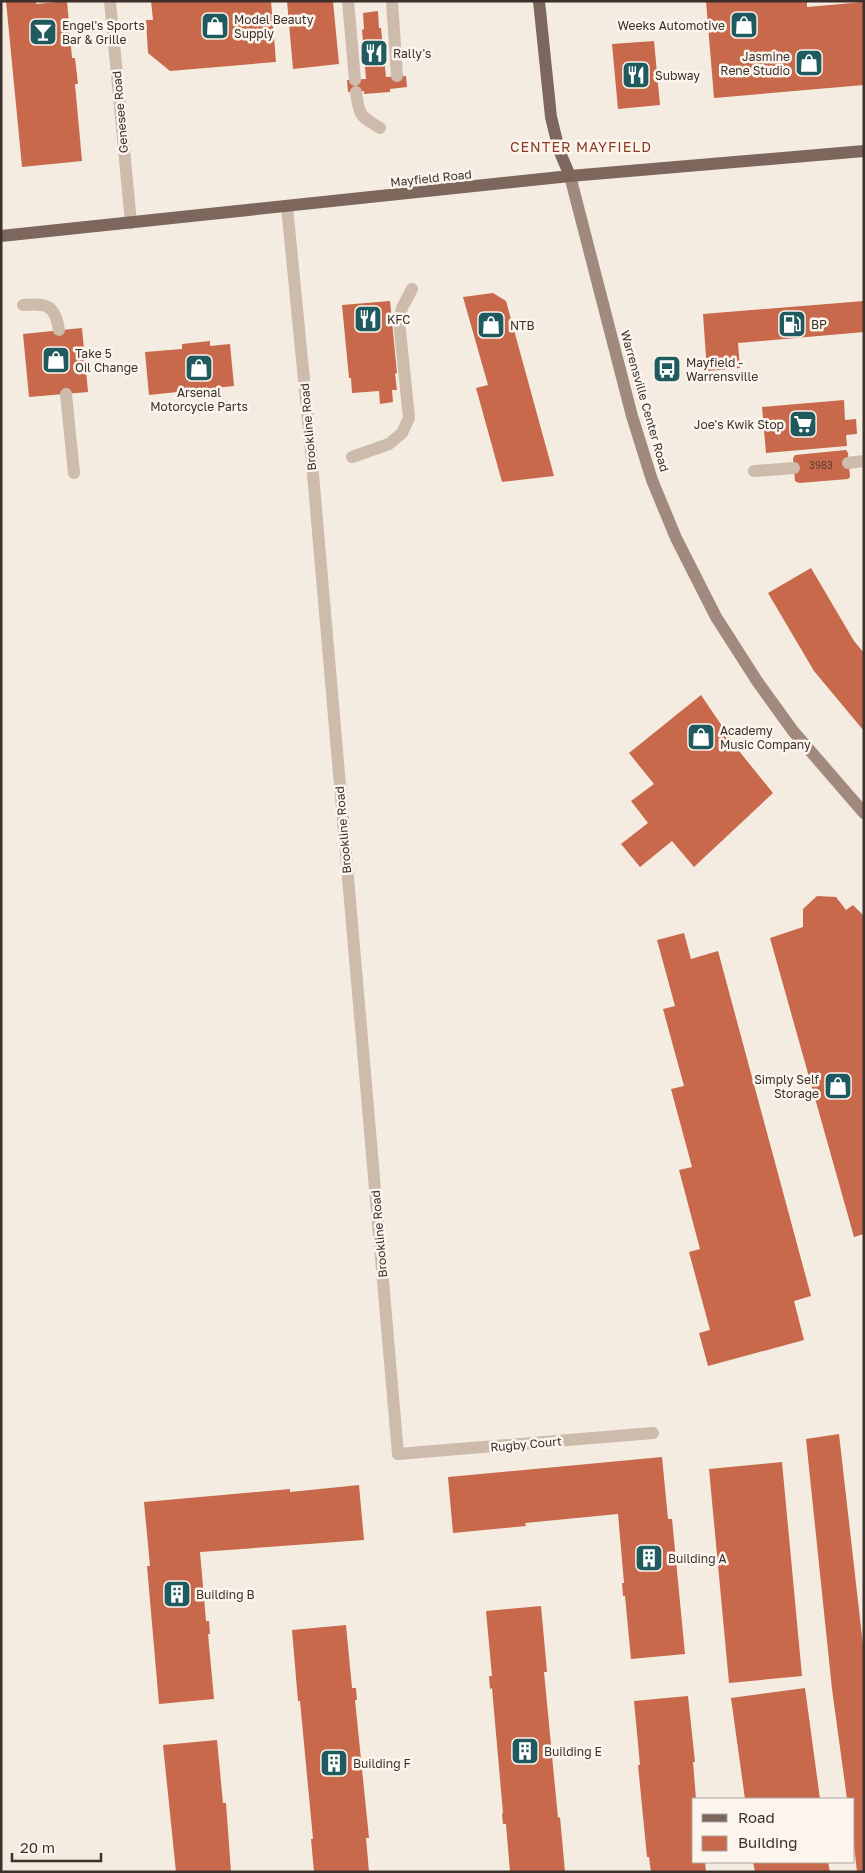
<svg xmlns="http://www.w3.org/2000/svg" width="865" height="1873" font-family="'Golos Text',sans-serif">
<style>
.building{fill:#c8694b}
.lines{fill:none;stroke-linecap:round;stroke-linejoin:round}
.lane{stroke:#cdbbac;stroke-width:12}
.street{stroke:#cdbbac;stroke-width:12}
.secondary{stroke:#a18a7d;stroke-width:12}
.primary{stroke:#7d675c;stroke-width:12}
.labels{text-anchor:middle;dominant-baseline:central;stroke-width:5;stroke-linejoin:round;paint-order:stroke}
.number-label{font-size:10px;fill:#5e3e33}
.poi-label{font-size:12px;fill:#3b302b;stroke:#fbf5ee;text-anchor:start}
.street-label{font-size:12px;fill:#3b302b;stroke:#fbf5ee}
.neighbourhood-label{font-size:14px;letter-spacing:1px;fill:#8c3b22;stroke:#fbf5ee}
</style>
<rect width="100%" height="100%" fill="#f4ebe1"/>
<path class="building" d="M6 1H36V4L67 1 72 58H75L78 84H75L82 161 22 167Z
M151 1H271L276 62 170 71 148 53 146 20H153Z
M287 1H333L339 64 293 69Z
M706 1H807V7L864 2V85L714 98Z
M378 11 379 28H381L386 77 406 76 407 87 390 89V92L364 94V91L348 92 347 80 366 79 362 30 364 29 363 13Z
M654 41 660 105 618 109 612 44Z
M493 293 506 301 554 476 502 482 476 388 488 385 463 297Z
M390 301 397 373 395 374 397 390H392L393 402 380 404 379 391 352 393 351 378H349L342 305Z
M864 301V332L738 343 740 368 707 371 703 314Z
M82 328 88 392 29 397 23 334Z
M210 341V346L230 344 234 386 149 395 145 352 182 349V344Z
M844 400 845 420 856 419 857 434 846 435 847 446 766 453 762 407Z
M846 450 848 453 850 477 848 479 799 483 795 481 793 458 795 455Z
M811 568 854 641 864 653V731L814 671 768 593Z
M701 695 739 751 773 793 694 867 672 841 640 867 621 844 648 823 631 801 654 784 629 753Z
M817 896 836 897 846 910 853 905 864 916V1234L854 1237 770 938 803 927V909Z
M684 933 691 959 718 951 811 1296 794 1301 804 1340 708 1366 699 1333 710 1330 689 1252 700 1249 679 1170 692 1167 671 1089 684 1086 663 1009 675 1006 657 940Z
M839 1434 864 1654V1872H857L854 1846V1799H847L832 1689 806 1439Z
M662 1457 668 1519H672L685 1654 631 1659 625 1596H623L622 1583H624L618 1514 525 1523 526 1526 453 1533 448 1477Z
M782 1462 802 1676 729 1683 709 1469Z
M359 1485 364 1540 200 1552 206 1621H209L210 1634H208L214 1699 159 1704 147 1566H150L144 1502 290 1489V1492Z
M541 1606 547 1672H544L558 1818 560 1817 565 1872H510L506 1824H503L502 1814 503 1813 492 1688 490 1689 489 1676H492L486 1611Z
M346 1625 352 1688H356L357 1700H355L369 1838H366L369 1872H314L311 1839H313L300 1701H298L292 1630Z
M805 1688 820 1799H745L731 1698Z
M688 1696 695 1762H693L696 1799H694V1862H705L706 1872H651L649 1857H647L638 1765H640L634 1701Z
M217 1740 223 1803H226L231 1872H176L163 1745Z
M753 1862H828L830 1872H755Z"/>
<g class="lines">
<path class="lane" d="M348 1 355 80
M392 1 397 76
M356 92C359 116 360 116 380 128
M23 305C47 303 55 305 59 330
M66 394 74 473
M352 457 389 444 402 433 409 418 399 321 402 308 412 289
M848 463 864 461
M754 471 794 468
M398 1454 653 1433"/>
<path class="street" d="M110 1 131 223
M287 207 311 451 398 1454"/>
<path class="secondary" d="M570 176 632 416 652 480 676 538 716 617 757 681 793 731 864 813"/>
<path class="primary" d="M539 1 551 117 559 150 570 176
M1 236 570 176 864 151"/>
</g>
<defs>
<symbol id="shop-square" viewBox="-11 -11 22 22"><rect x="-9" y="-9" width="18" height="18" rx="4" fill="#1f5a5e" stroke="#fbf5ee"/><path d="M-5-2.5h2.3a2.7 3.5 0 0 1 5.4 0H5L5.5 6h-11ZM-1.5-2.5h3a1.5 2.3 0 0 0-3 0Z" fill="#fff"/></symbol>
<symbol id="bar-square" viewBox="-11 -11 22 22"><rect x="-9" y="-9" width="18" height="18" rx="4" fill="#1f5a5e" stroke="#fbf5ee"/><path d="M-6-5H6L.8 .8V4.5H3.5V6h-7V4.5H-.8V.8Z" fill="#fff"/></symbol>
<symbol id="restaurant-square" viewBox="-11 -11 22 22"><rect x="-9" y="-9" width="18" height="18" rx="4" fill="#1f5a5e" stroke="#fbf5ee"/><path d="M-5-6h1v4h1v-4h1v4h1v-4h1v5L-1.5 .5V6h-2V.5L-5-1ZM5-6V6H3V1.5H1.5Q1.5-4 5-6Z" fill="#fff"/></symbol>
<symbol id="fuel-square" viewBox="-11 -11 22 22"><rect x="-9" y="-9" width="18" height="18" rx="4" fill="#1f5a5e" stroke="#fbf5ee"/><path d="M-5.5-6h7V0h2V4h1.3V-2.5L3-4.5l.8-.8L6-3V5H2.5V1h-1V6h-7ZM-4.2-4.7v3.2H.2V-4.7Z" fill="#fff"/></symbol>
<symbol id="bus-square" viewBox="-11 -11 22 22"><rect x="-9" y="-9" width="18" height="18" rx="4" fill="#1f5a5e" stroke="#fbf5ee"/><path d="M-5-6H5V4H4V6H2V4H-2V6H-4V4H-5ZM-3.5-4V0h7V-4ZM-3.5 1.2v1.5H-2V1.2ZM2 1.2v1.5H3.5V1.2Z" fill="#fff"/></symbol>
<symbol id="supermarket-square" viewBox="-11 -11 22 22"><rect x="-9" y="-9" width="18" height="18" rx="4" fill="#1f5a5e" stroke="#fbf5ee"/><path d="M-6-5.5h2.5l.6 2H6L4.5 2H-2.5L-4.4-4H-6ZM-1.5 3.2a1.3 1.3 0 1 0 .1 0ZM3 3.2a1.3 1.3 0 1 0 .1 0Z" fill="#fff"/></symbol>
<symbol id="building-square" viewBox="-11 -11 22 22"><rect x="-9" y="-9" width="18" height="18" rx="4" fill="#1f5a5e" stroke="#fbf5ee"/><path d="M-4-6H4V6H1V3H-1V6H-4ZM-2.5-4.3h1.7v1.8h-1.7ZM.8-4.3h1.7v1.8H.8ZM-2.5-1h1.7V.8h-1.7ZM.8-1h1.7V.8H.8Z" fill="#fff"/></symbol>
</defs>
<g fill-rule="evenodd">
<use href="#shop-square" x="728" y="9" width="32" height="32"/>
<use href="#shop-square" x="199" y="10" width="32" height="32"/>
<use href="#bar-square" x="27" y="16" width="32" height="32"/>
<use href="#restaurant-square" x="358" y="37" width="32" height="32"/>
<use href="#shop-square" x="793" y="47" width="32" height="32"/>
<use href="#restaurant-square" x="620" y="59" width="32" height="32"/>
<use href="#restaurant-square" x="352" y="303" width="32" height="32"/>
<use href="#fuel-square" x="776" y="308" width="32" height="32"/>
<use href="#shop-square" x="475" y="309" width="32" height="32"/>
<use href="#shop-square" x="40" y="344" width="32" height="32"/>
<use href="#shop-square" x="183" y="352" width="32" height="32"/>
<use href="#bus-square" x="651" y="353" width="32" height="32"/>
<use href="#supermarket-square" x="787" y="408" width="32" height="32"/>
<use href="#shop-square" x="685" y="721" width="32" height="32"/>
<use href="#shop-square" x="822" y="1070" width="32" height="32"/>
<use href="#building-square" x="633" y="1542" width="32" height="32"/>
<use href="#building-square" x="161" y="1578" width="32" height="32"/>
<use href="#building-square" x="509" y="1735" width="32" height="32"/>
<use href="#building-square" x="318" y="1747" width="32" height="32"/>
</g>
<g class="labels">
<g class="number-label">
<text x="821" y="465">3983</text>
</g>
<g class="poi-label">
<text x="234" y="19">Model Beauty<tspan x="234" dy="14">Supply</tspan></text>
<text x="62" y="25">Engel's Sports<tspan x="62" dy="14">Bar &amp; Grille</tspan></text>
<text x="725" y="25" text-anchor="end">Weeks Automotive</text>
<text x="393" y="53">Rally's</text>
<text x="790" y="56" text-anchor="end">Jasmine<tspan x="790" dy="14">Rene Studio</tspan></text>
<text x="655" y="75">Subway</text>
<text x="387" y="319">KFC</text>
<text x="811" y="324">BP</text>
<text x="510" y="325">NTB</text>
<text x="75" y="353">Take 5<tspan x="75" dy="14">Oil Change</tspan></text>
<text x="686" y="362">Mayfield -<tspan x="686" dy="14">Warrensville</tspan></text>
<text x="199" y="392" text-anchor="middle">Arsenal<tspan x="199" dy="14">Motorcycle Parts</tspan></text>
<text x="784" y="424" text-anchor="end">Joe's Kwik Stop</text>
<text x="720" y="730">Academy<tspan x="720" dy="14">Music Company</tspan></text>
<text x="819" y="1079" text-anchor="end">Simply Self<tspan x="819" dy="14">Storage</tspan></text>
<text x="668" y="1558">Building A</text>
<text x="196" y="1594">Building B</text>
<text x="544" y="1751">Building E</text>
<text x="353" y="1763">Building F</text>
</g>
<g class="street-label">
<text transform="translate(120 112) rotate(-95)">Genesee Road</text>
<text transform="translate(431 178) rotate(-6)">Mayfield Road</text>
<text transform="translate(645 401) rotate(74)">Warrensville Center Road</text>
<text transform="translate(308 427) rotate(-95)">Brookline Road</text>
<text transform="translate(343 830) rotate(-95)">Brookline Road</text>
<text transform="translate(379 1234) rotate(-95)">Brookline Road</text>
<text transform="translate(526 1444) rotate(-5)">Rugby Court</text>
</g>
<g class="neighbourhood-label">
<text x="581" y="146">CENTER MAYFIELD</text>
</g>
</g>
<rect width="865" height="1873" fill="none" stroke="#3b302b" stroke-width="5"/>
<rect x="692" y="1798" width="162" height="65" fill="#fbf5ee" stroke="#aea6a0"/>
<rect x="702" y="1814" width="25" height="8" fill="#7d675c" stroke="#aea6a0"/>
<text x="738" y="1823" font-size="15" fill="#3b302b">Road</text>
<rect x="702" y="1836" width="25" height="15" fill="#c8694b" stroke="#aea6a0"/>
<text x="738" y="1848" font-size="15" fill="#3b302b">Building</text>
<path d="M12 1853v8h89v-8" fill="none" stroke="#3b302b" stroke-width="2.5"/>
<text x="20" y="1853" font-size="15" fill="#3b302b" stroke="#fbf5ee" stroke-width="4" paint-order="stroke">20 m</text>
</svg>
